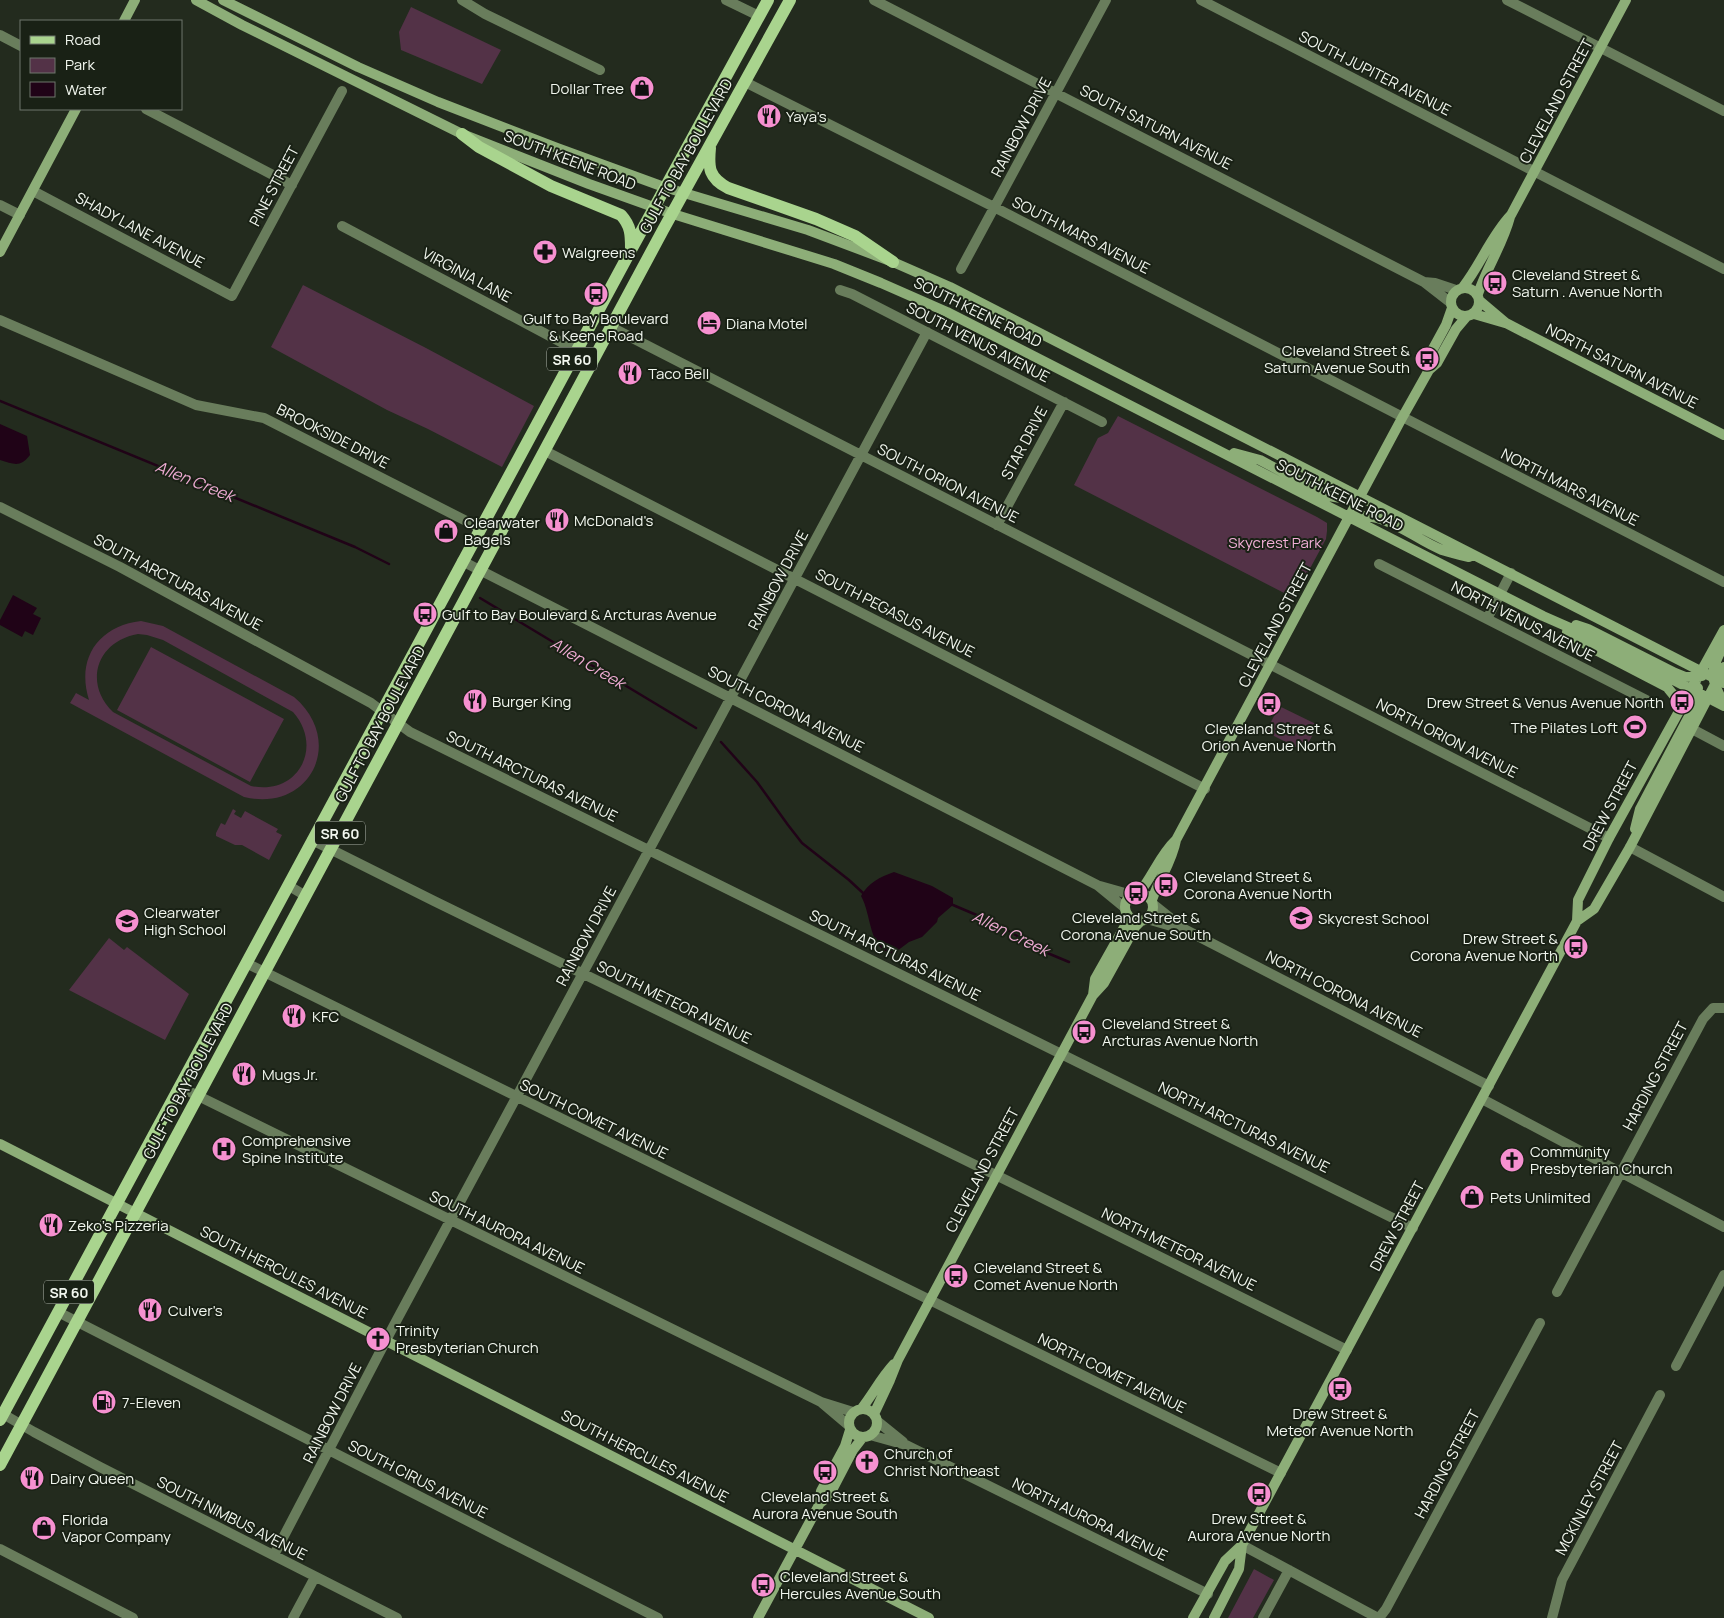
<svg xmlns="http://www.w3.org/2000/svg" width="1724" height="1618" font-family="Manrope,sans-serif">
<style>
.green{fill:#533247;fill-rule:evenodd}
.water{fill:#200317}
.lines{fill:none;stroke-linecap:round;stroke-linejoin:round}
.stream{stroke:#200317;stroke-width:2.5}
.street{stroke:#697d5c;stroke-width:10}
.secondary{stroke:#8dae78;stroke-width:10}
.primary{stroke:#a9d48e;stroke-width:12}
.labels{text-anchor:middle;dominant-baseline:central;stroke-width:4;stroke-linejoin:round;paint-order:stroke}
.shield{fill:#192115;stroke:#b0b6ad;stroke-width:1}
.shield-label{font-size:14px;font-weight:bold;fill:#f1f6ee}
.street-label{font-size:15px;fill:#f1f6ee;stroke:#192115}
.poi-label{font-size:15px;fill:#f1f6ee;stroke:#192115;text-anchor:start}
.park-label{font-size:15px;fill:#f1aed6;stroke:#192115}
.water-label{font-size:16px;font-style:italic;fill:#eeabd3;stroke:#192115}
</style>
<rect width="100%" height="100%" fill="#232b1e"/>
<path class="green" d="M411 7 501 50 482 84 401 50 399 32Z
M303 285 426 348 534 406 502 467 428 429 387 410 271 347Z
M1118 416 1317 517 1327 523V531L1326 539 1294 598 1074 485 1098 438 1108 433Z
M141 621 163 626 294 697C346 741 310 813 244 797L70 703 76 693 89 700C76 659 98 626 141 621ZM138 634 147 635 163 640 293 712C324 747 298 796 251 786L113 712C83 683 97 641 138 634Z
M151 647 284 719 250 782 117 710Z
M1279 706 1318 725 1304 751 1266 732Z
M233 809 236 811 234 814 241 818 245 811 278 829 276 832 282 835 269 860 242 845H235L216 836V833L221 823 225 825Z
M109 938 124 950 127 947 189 994 165 1040 69 990Z
M1254 1569 1274 1580 1253 1618H1228Z"/>
<path class="water" d="M0 424 27 436 30 455C20 468 14 464 0 460Z
M13 595 37 608 33 614 41 618 33 635 25 631 22 637 0 625V620Z
M894 872 932 886 953 898V905L938 918 937 922 922 937 909 942 893 954C868 949 872 915 861 896 868 883 880 877 894 872Z"/>
<g class="lines">
<path class="stream" d="M0 401 355 547 389 564
M480 598 696 728
M721 742 757 782 788 825 802 843 849 880 863 893
M953 905 993 922 1045 952 1069 962"/>
<path class="street" d="M462 0 485 14 600 70
M726 0 759 16
M874 0 1424 282 1451 303
M1201 0 1724 269
M1507 0 1724 111
M0 35 21 46
M745 82 994 207 1724 582
M146 109 292 185
M33 191 232 296 342 91
M0 205 20 215
M342 226 576 350
M961 269 1106 0
M1424 282 1435 283 1456 290
M840 290 852 294 1102 422
M0 320 196 405 264 418 480 528
M611 327 1609 838
M545 451 1205 789
M0 507 120 567 371 703 410 732 1413 1228
M997 525 1064 402
M462 561 1097 885 1125 908
M1379 564 1654 704
M1487 619 1511 573
M1692 729 1724 746
M312 840 434 901 1008 1181 1347 1350
M1630 847 1724 897
M289 886 306 896
M1100 886 1132 895
M1154 905 1184 929 1489 1086
M1147 919 1178 928
M246 963 1281 1473
M180 1087 821 1402 853 1412
M1482 1099 1724 1227
M1557 1292 1703 1019 1713 1008H1724
M58 1312 658 1618
M1676 1366 1724 1275
M822 1403 848 1425
M3 1414 34 1432 100 1467 397 1618
M877 1421 903 1442
M870 1435 906 1445 1208 1594
M1242 1545 1378 1618
M0 1549 133 1618
M274 1555 393 1327 927 332
M293 1618 315 1577
M1263 1618 1289 1570
M1379 1618 1386 1609 1540 1323
M1552 1618 1562 1580 1660 1395"/>
<path class="secondary" d="M196 0 242 25 462 134 589 184 673 214 834 264 881 283 947 312 1543 616 1584 634 1724 706
M223 0 358 67 438 102 557 148 664 187 808 230 893 262 950 287 1724 683
M124 21 135 0
M0 252 76 109
M1463 287C1481 264 1491 236 1511 215L1626 0
M1451 302a14 14 0 1 1 28 0a14 14 0 1 1-28 0Z
M1478 294C1487 267 1503 244 1510 217
M1480 301 1506 323 1724 435
M1474 314 1505 323
M1429 370 1428 358 1446 325 1452 308
M1234 453 1260 460 1328 496 1341 498 1360 497
M1349 517C1386 510 1410 537 1442 550 1451 553 1460 555 1469 557
M1576 625 1588 629 1675 673 1685 677 1702 676
M1567 632 1590 647 1667 687 1676 698 1679 710
M1724 645C1710 670 1709 678 1724 703
M1635 829 1640 809 1696 703 1698 688
M1125 907a14 14 0 1 1 28 0a14 14 0 1 1-28 0Z
M1139 893C1153 876 1160 855 1176 840
M1152 900C1159 879 1172 862 1176 840L1402 418 1429 370 1437 363 1456 329 1467 316
M1577 921 1594 909 1630 847 1724 667
M1093 995 1095 979 1126 924 1127 915
M0 1144 929 1618
M862 1408C873 1394 881 1378 894 1364
M849 1423a14 14 0 1 1 28 0a14 14 0 1 1-28 0Z
M874 1414 890 1380 898 1360 1093 995 1104 983 1135 927 1140 922
M820 1503 821 1491 845 1446 850 1430
M758 1618 820 1503 829 1496 853 1450 863 1437
M1193 1618 1225 1561 1242 1545 1577 921 1578 900 1609 838 1724 630
M1214 1618 1239 1569 1242 1545"/>
<path class="primary" d="M462 134 479 147 551 186 621 215C631 226 631 235 631 248
M710 148C708 168 709 178 728 188L816 219 855 236 893 262
M0 1420 631 250 768 0
M0 1465 663 230 790 0"/>
</g>
<defs>
<symbol id="shop-disc" viewBox="-11 -11 22 22"><circle r="9.5" fill="#f690d0" stroke="#192115"/><path d="M-5-2.5h2.3a2.7 3.5 0 0 1 5.4 0H5L5.5 6h-11ZM-1.5-2.5h3a1.5 2.3 0 0 0-3 0Z" fill="#111"/></symbol>
<symbol id="restaurant-disc" viewBox="-11 -11 22 22"><circle r="9.5" fill="#f690d0" stroke="#192115"/><path d="M-5-6h1v4h1v-4h1v4h1v-4h1v5L-1.5 .5V6h-2V.5L-5-1ZM5-6V6H3V1.5H1.5Q1.5-4 5-6Z" fill="#111"/></symbol>
<symbol id="pharmacy-disc" viewBox="-11 -11 22 22"><circle r="9.5" fill="#f690d0" stroke="#192115"/><path d="M-2-6h4v4h4v4h-4v4h-4v-4h-4v-4h4Z" fill="#111"/></symbol>
<symbol id="bus-disc" viewBox="-11 -11 22 22"><circle r="9.5" fill="#f690d0" stroke="#192115"/><path d="M-5-6H5V4H4V6H2V4H-2V6H-4V4H-5ZM-3.5-4V0h7V-4ZM-3.5 1.2v1.5H-2V1.2ZM2 1.2v1.5H3.5V1.2Z" fill="#111"/></symbol>
<symbol id="hotel-disc" viewBox="-11 -11 22 22"><circle r="9.5" fill="#f690d0" stroke="#192115"/><path d="M-6-4.5h1.5V1H6V5H4.5V3h-9V5H-6ZM-4 0a1.8 1.8 0 1 1 3.6 0ZM.5 0V-2.5h3Q6-2.5 6 0Z" fill="#111"/></symbol>
<symbol id="stadium-disc" viewBox="-11 -11 22 22"><circle r="9.5" fill="#f690d0" stroke="#192115"/><path d="M0-5a6.5 5 0 1 0 0 10a6.5 5 0 1 0 0-10ZM-3.5-1.8h7v3.6h-7Z" fill="#111"/></symbol>
<symbol id="school-disc" viewBox="-11 -11 22 22"><circle r="9.5" fill="#f690d0" stroke="#192115"/><path d="M0-5L7-2L0 1L-7-2ZM-4 1L0 2.5L4 1V4Q0 6-4 4Z" fill="#111"/></symbol>
<symbol id="hospital-disc" viewBox="-11 -11 22 22"><circle r="9.5" fill="#f690d0" stroke="#192115"/><path d="M-5-5h3v3.5h4V-5h3V5h-3V1.5h-4V5h-3Z" fill="#111"/></symbol>
<symbol id="church-disc" viewBox="-11 -11 22 22"><circle r="9.5" fill="#f690d0" stroke="#192115"/><path d="M-1.2-6h2.4v3.5h3.3v2.4h-3.3V6h-2.4V-.1h-3.3v-2.4h3.3Z" fill="#111"/></symbol>
<symbol id="fuel-disc" viewBox="-11 -11 22 22"><circle r="9.5" fill="#f690d0" stroke="#192115"/><path d="M-5.5-6h7V0h2V4h1.3V-2.5L3-4.5l.8-.8L6-3V5H2.5V1h-1V6h-7ZM-4.2-4.7v3.2H.2V-4.7Z" fill="#111"/></symbol>
</defs>
<g fill-rule="evenodd">
<use href="#shop-disc" x="628" y="74" width="28" height="28"/>
<use href="#restaurant-disc" x="755" y="102" width="28" height="28"/>
<use href="#pharmacy-disc" x="531" y="238" width="28" height="28"/>
<use href="#bus-disc" x="1481" y="269" width="28" height="28"/>
<use href="#bus-disc" x="582" y="280" width="28" height="28"/>
<use href="#hotel-disc" x="695" y="309" width="28" height="28"/>
<use href="#bus-disc" x="1413" y="345" width="28" height="28"/>
<use href="#restaurant-disc" x="616" y="359" width="28" height="28"/>
<use href="#restaurant-disc" x="543" y="506" width="28" height="28"/>
<use href="#shop-disc" x="432" y="517" width="28" height="28"/>
<use href="#bus-disc" x="411" y="600" width="28" height="28"/>
<use href="#restaurant-disc" x="461" y="687" width="28" height="28"/>
<use href="#bus-disc" x="1668" y="688" width="28" height="28"/>
<use href="#bus-disc" x="1255" y="690" width="28" height="28"/>
<use href="#stadium-disc" x="1621" y="713" width="28" height="28"/>
<use href="#bus-disc" x="1152" y="871" width="28" height="28"/>
<use href="#bus-disc" x="1122" y="879" width="28" height="28"/>
<use href="#school-disc" x="1287" y="904" width="28" height="28"/>
<use href="#school-disc" x="113" y="907" width="28" height="28"/>
<use href="#bus-disc" x="1562" y="933" width="28" height="28"/>
<use href="#restaurant-disc" x="280" y="1002" width="28" height="28"/>
<use href="#bus-disc" x="1070" y="1018" width="28" height="28"/>
<use href="#restaurant-disc" x="230" y="1060" width="28" height="28"/>
<use href="#hospital-disc" x="210" y="1135" width="28" height="28"/>
<use href="#church-disc" x="1498" y="1146" width="28" height="28"/>
<use href="#shop-disc" x="1458" y="1183" width="28" height="28"/>
<use href="#restaurant-disc" x="37" y="1211" width="28" height="28"/>
<use href="#bus-disc" x="942" y="1262" width="28" height="28"/>
<use href="#restaurant-disc" x="136" y="1296" width="28" height="28"/>
<use href="#church-disc" x="364" y="1325" width="28" height="28"/>
<use href="#bus-disc" x="1326" y="1375" width="28" height="28"/>
<use href="#fuel-disc" x="90" y="1388" width="28" height="28"/>
<use href="#church-disc" x="853" y="1448" width="28" height="28"/>
<use href="#bus-disc" x="811" y="1458" width="28" height="28"/>
<use href="#restaurant-disc" x="18" y="1464" width="28" height="28"/>
<use href="#bus-disc" x="1245" y="1480" width="28" height="28"/>
<use href="#shop-disc" x="30" y="1514" width="28" height="28"/>
<use href="#bus-disc" x="749" y="1571" width="28" height="28"/>
</g>
<g class="labels">
<g class="shield">
<rect x="547" y="347.5" width="50" height="23" rx="4"/>
<rect x="315" y="821.5" width="50" height="23" rx="4"/>
<rect x="44" y="1280.5" width="50" height="23" rx="4"/>
</g>
<g class="shield-label">
<text x="572" y="359">SR 60</text>
<text x="340" y="833">SR 60</text>
<text x="69" y="1292">SR 60</text>
</g>
<g class="street-label">
<text transform="translate(1375 73) rotate(27)">SOUTH JUPITER AVENUE</text>
<text transform="translate(1556 101) rotate(-62)">CLEVELAND STREET</text>
<text transform="translate(1021 127) rotate(-62)">RAINBOW DRIVE</text>
<text transform="translate(1156 127) rotate(27)">SOUTH SATURN AVENUE</text>
<text transform="translate(686 156) rotate(-61)">GULF TO BAY BOULEVARD</text>
<text transform="translate(570 160) rotate(21)">SOUTH KEENE ROAD</text>
<text transform="translate(274 186) rotate(-62)">PINE STREET</text>
<text transform="translate(140 230) rotate(28)">SHADY LANE AVENUE</text>
<text transform="translate(1081 235) rotate(27)">SOUTH MARS AVENUE</text>
<text transform="translate(467 275) rotate(28)">VIRGINIA LANE</text>
<text transform="translate(978 312) rotate(26)">SOUTH KEENE ROAD</text>
<text transform="translate(978 342) rotate(27)">SOUTH VENUS AVENUE</text>
<text transform="translate(1622 366) rotate(27)">NORTH SATURN AVENUE</text>
<text transform="translate(333 436) rotate(27)">BROOKSIDE DRIVE</text>
<text transform="translate(1024 443) rotate(-62)">STAR DRIVE</text>
<text transform="translate(948 483) rotate(27)">SOUTH ORION AVENUE</text>
<text transform="translate(1570 487) rotate(27)">NORTH MARS AVENUE</text>
<text transform="translate(1340 495) rotate(27)">SOUTH KEENE ROAD</text>
<text transform="translate(778 580) rotate(-62)">RAINBOW DRIVE</text>
<text transform="translate(178 582) rotate(28)">SOUTH ARCTURAS AVENUE</text>
<text transform="translate(895 613) rotate(27)">SOUTH PEGASUS AVENUE</text>
<text transform="translate(1523 621) rotate(27)">NORTH VENUS AVENUE</text>
<text transform="translate(1275 625) rotate(-62)">CLEVELAND STREET</text>
<text transform="translate(786 709) rotate(27)">SOUTH CORONA AVENUE</text>
<text transform="translate(380 724) rotate(-62)">GULF TO BAY BOULEVARD</text>
<text transform="translate(1447 738) rotate(27)">NORTH ORION AVENUE</text>
<text transform="translate(532 776) rotate(26)">SOUTH ARCTURAS AVENUE</text>
<text transform="translate(1610 806) rotate(-62)">DREW STREET</text>
<text transform="translate(586 936) rotate(-62)">RAINBOW DRIVE</text>
<text transform="translate(895 955) rotate(26)">SOUTH ARCTURAS AVENUE</text>
<text transform="translate(1344 994) rotate(27)">NORTH CORONA AVENUE</text>
<text transform="translate(674 1002) rotate(26)">SOUTH METEOR AVENUE</text>
<text transform="translate(1655 1076) rotate(-62)">HARDING STREET</text>
<text transform="translate(188 1081) rotate(-62)">GULF TO BAY BOULEVARD</text>
<text transform="translate(594 1119) rotate(26)">SOUTH COMET AVENUE</text>
<text transform="translate(1244 1127) rotate(26)">NORTH ARCTURAS AVENUE</text>
<text transform="translate(982 1170) rotate(-62)">CLEVELAND STREET</text>
<text transform="translate(1397 1226) rotate(-62)">DREW STREET</text>
<text transform="translate(507 1232) rotate(26)">SOUTH AURORA AVENUE</text>
<text transform="translate(1179 1249) rotate(26)">NORTH METEOR AVENUE</text>
<text transform="translate(284 1272) rotate(27)">SOUTH HERCULES AVENUE</text>
<text transform="translate(1112 1373) rotate(26)">NORTH COMET AVENUE</text>
<text transform="translate(332 1413) rotate(-63)">RAINBOW DRIVE</text>
<text transform="translate(645 1456) rotate(27)">SOUTH HERCULES AVENUE</text>
<text transform="translate(1447 1464) rotate(-62)">HARDING STREET</text>
<text transform="translate(418 1479) rotate(27)">SOUTH CIRUS AVENUE</text>
<text transform="translate(1589 1498) rotate(-62)">MCKINLEY STREET</text>
<text transform="translate(232 1518) rotate(27)">SOUTH NIMBUS AVENUE</text>
<text transform="translate(1090 1519) rotate(26)">NORTH AURORA AVENUE</text>
</g>
<g class="poi-label">
<text x="624" y="88" text-anchor="end">Dollar Tree</text>
<text x="786" y="116">Yaya's</text>
<text x="562" y="252">Walgreens</text>
<text x="1512" y="274">Cleveland Street &amp;<tspan x="1512" dy="17">Saturn . Avenue North</tspan></text>
<text x="596" y="318" text-anchor="middle">Gulf to Bay Boulevard<tspan x="596" dy="17">&amp; Keene Road</tspan></text>
<text x="726" y="323">Diana Motel</text>
<text x="1410" y="350" text-anchor="end">Cleveland Street &amp;<tspan x="1410" dy="17">Saturn Avenue South</tspan></text>
<text x="648" y="373">Taco Bell</text>
<text x="574" y="520">McDonald's</text>
<text x="464" y="522">Clearwater<tspan x="464" dy="17">Bagels</tspan></text>
<text x="442" y="614">Gulf to Bay Boulevard &amp; Arcturas Avenue</text>
<text x="492" y="701">Burger King</text>
<text x="1664" y="702" text-anchor="end">Drew Street &amp; Venus Avenue North</text>
<text x="1618" y="727" text-anchor="end">The Pilates Loft</text>
<text x="1269" y="728" text-anchor="middle">Cleveland Street &amp;<tspan x="1269" dy="17">Orion Avenue North</tspan></text>
<text x="1184" y="876">Cleveland Street &amp;<tspan x="1184" dy="17">Corona Avenue North</tspan></text>
<text x="144" y="912">Clearwater<tspan x="144" dy="17">High School</tspan></text>
<text x="1136" y="917" text-anchor="middle">Cleveland Street &amp;<tspan x="1136" dy="17">Corona Avenue South</tspan></text>
<text x="1318" y="918">Skycrest School</text>
<text x="1558" y="938" text-anchor="end">Drew Street &amp;<tspan x="1558" dy="17">Corona Avenue North</tspan></text>
<text x="312" y="1016">KFC</text>
<text x="1102" y="1023">Cleveland Street &amp;<tspan x="1102" dy="17">Arcturas Avenue North</tspan></text>
<text x="262" y="1074">Mugs Jr.</text>
<text x="242" y="1140">Comprehensive<tspan x="242" dy="17">Spine Institute</tspan></text>
<text x="1530" y="1151">Community<tspan x="1530" dy="17">Presbyterian Church</tspan></text>
<text x="1490" y="1197">Pets Unlimited</text>
<text x="68" y="1225">Zeko's Pizzeria</text>
<text x="974" y="1267">Cleveland Street &amp;<tspan x="974" dy="17">Comet Avenue North</tspan></text>
<text x="168" y="1310">Culver's</text>
<text x="396" y="1330">Trinity<tspan x="396" dy="17">Presbyterian Church</tspan></text>
<text x="122" y="1402">7-Eleven</text>
<text x="1340" y="1413" text-anchor="middle">Drew Street &amp;<tspan x="1340" dy="17">Meteor Avenue North</tspan></text>
<text x="884" y="1453">Church of<tspan x="884" dy="17">Christ Northeast</tspan></text>
<text x="50" y="1478">Dairy Queen</text>
<text x="825" y="1496" text-anchor="middle">Cleveland Street &amp;<tspan x="825" dy="17">Aurora Avenue South</tspan></text>
<text x="1259" y="1518" text-anchor="middle">Drew Street &amp;<tspan x="1259" dy="17">Aurora Avenue North</tspan></text>
<text x="62" y="1519">Florida<tspan x="62" dy="17">Vapor Company</tspan></text>
<text x="780" y="1576">Cleveland Street &amp;<tspan x="780" dy="17">Hercules Avenue South</tspan></text>
</g>
<g class="park-label">
<text x="1275" y="542">Skycrest Park</text>
</g>
<g class="water-label">
<text transform="translate(195 481) rotate(22)">Allen Creek</text>
<text transform="translate(588 663) rotate(31)">Allen Creek</text>
<text transform="translate(1011 933) rotate(26)">Allen Creek</text>
</g>
</g>
<rect x="20" y="20" width="162" height="90" fill="#192115" stroke="#6f766c"/>
<rect x="30" y="36" width="25" height="8" fill="#a9d48e" stroke="#6f766c"/>
<text x="65" y="45" font-size="15" fill="#f1f6ee">Road</text>
<rect x="30" y="58" width="25" height="15" fill="#533247" stroke="#6f766c"/>
<text x="65" y="70" font-size="15" fill="#f1f6ee">Park</text>
<rect x="30" y="82" width="25" height="15" fill="#200317" stroke="#6f766c"/>
<text x="65" y="95" font-size="15" fill="#f1f6ee">Water</text>
</svg>
